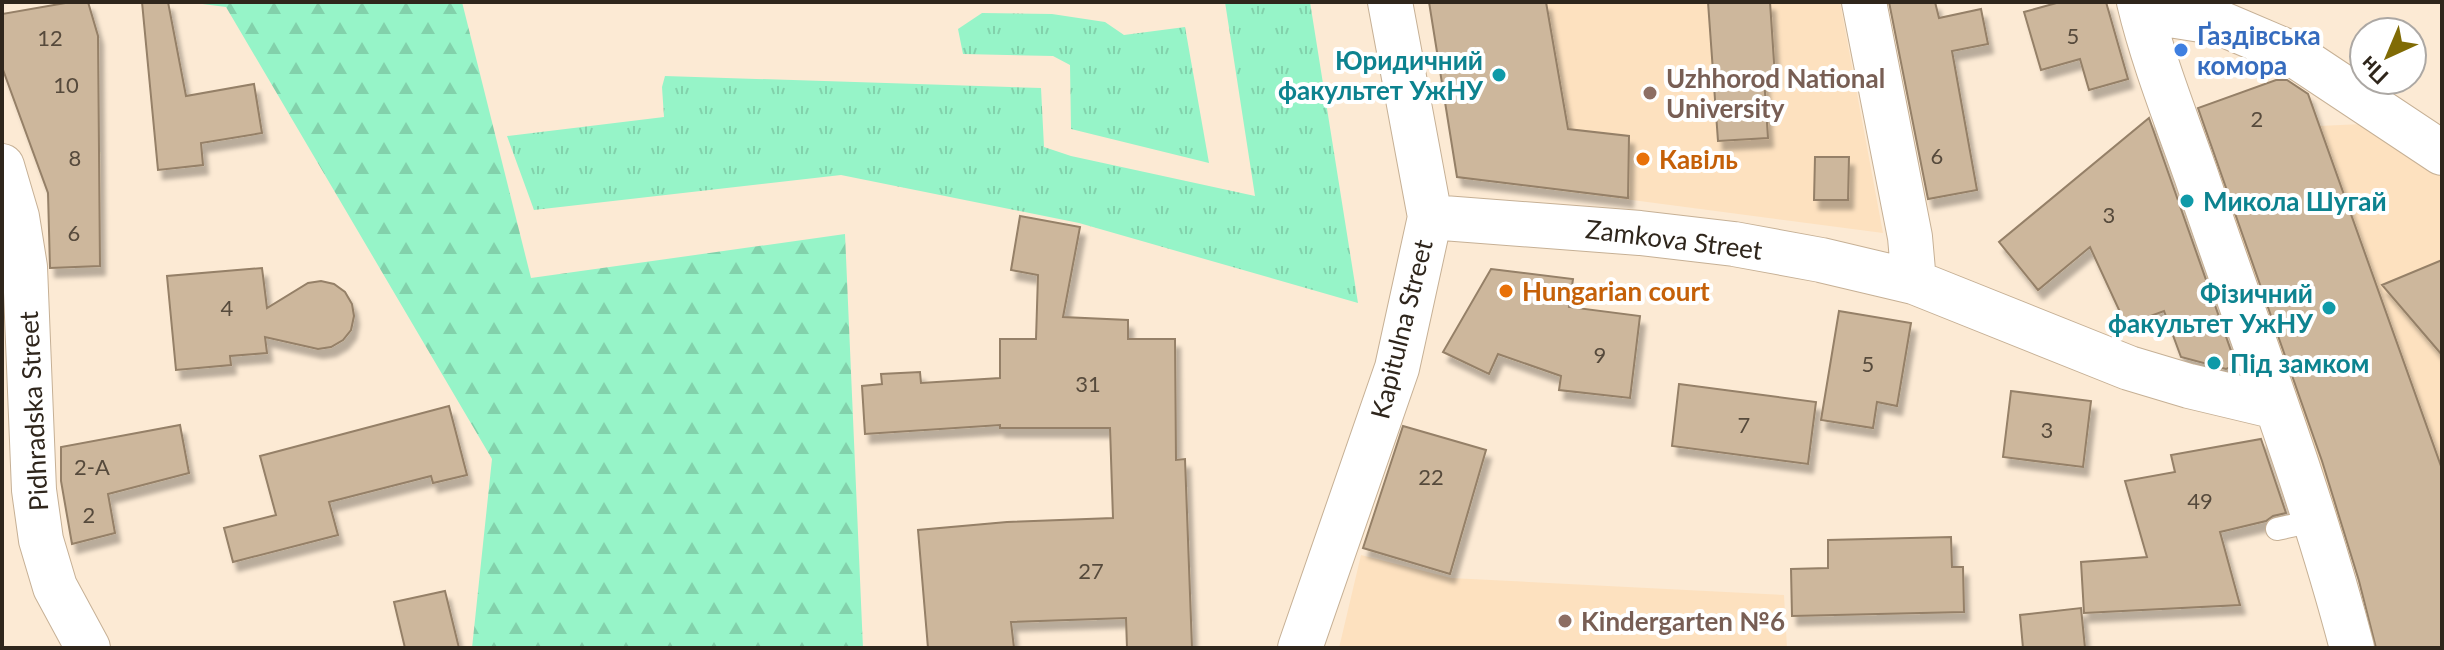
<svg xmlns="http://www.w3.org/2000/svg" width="2444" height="650" font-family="Lato,sans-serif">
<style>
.built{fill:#fde1bf;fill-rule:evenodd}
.grass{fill:url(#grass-tufts)}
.forest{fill:url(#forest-firs)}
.building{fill:#cdb79c;stroke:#958067;stroke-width:2;filter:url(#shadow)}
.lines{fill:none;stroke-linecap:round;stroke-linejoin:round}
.service-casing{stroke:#c6b095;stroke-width:24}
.minor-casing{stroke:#c6b095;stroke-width:46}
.service{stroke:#fff;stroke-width:22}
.minor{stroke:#fff;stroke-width:44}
.shop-dot{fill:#3f7fe0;stroke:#fff;stroke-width:3}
.culture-dot{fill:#0f9aa8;stroke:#fff;stroke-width:3}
.education-dot{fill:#8d6e63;stroke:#fff;stroke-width:3}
.food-dot{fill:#e8710a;stroke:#fff;stroke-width:3}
.labels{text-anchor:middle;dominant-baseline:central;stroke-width:8;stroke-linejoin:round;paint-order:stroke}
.number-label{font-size:22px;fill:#564a3c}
.shop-label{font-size:26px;font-weight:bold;fill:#366cbe;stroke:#fff;text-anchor:start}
.culture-label{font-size:26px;font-weight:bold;fill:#0d838f;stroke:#fff;text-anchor:end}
.education-label{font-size:26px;font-weight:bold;fill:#785e54;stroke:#fff;text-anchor:start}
.food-label{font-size:26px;font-weight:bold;fill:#c56008;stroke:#fff;text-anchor:start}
.street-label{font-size:26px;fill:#2f261c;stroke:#fff}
</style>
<defs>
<pattern id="grass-tufts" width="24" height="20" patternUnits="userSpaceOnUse" patternTransform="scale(2)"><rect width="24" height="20" fill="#96f4c8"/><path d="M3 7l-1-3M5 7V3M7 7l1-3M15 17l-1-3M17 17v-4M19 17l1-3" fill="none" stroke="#82d1ab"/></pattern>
<pattern id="forest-firs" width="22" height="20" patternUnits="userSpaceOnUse" patternTransform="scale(2)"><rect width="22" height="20" fill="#96f4c8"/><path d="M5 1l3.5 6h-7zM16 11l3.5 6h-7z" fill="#82d1ab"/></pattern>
<filter id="shadow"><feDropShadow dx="5" dy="9" stdDeviation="2" flood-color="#0004"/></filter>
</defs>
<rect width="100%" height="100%" fill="#fcead4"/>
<path class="built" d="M1429 2H1840L1883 233 1457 177ZM1815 157 1849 158 1848 200H1814Z
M2384 123 2442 165V503L2342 532 2210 164 2319 126Z
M1361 555 1451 578 1784 595 1787 648H1339Z"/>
<path class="grass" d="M1225 2H1310L1358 303 1079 223 841 175 534 210 507 136 664 117 662 87 665 76 1041 88 1044 147 1071 156 1255 196Z
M982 13 1052 14 1105 22 1124 35 1185 27 1209 163 1071 129 1070 65 1053 56 963 54 958 29Z"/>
<path class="forest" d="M187 2H462L531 278 845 234 863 648H472L492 459 226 7Z"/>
<path class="building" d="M71 2H88L98 36 100 266 50 268 48 193 2 67V14Z
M142 2H168L186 96 254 84 262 133 201 143 203 165 158 170Z
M1429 2H1546L1568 129 1629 136 1628 198 1457 177Z
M1708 2H1770L1775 77H1764L1768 138 1718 141Z
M1889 2H1935L1939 18 1981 9 1988 44 1952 51 1977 190 1928 199Z
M2060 2H2106L2128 79 2089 90 2080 59 2041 70 2024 12Z
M2276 80H2287L2308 94 2442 469V648H2376L2359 581 2322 461 2198 108Z
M2149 118 2236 365 2226 369 2181 357 2164 311 2126 325 2090 247 2038 290 1999 242Z
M1815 157H1849L1848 200H1814Z
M1020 216 1080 227 1063 317 1128 320V339H1175L1176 460 1185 459 1192 648H1127L1126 618 1011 622 1014 648H928L918 530 1007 522 1113 518 1110 428H1000V425L865 434 862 386 882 384 881 374 920 372 921 383 1000 378V339H1036L1038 275 1011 270Z
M2442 260V355L2382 285Z
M262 268 267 308 308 283 321 281 334 284 345 292 352 304 354 316 351 330 343 340 331 347 318 349 265 337 267 353 230 356 231 365 176 370 167 276Z
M1491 269 1573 279 1569 307 1640 316 1630 398 1559 390 1561 376 1498 354 1489 374 1443 352Z
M1839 311 1911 323 1897 406 1877 402 1873 428 1821 420Z
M1679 384 1816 402 1808 464 1672 446Z
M2011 391 2091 401 2083 467 2003 457Z
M449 406 467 475 433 483 431 476 329 502 338 535 233 562 224 528 276 515 260 456Z
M180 425 189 473 108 494 115 533 72 544 61 481V447Z
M1403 426 1486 450 1450 574 1363 548Z
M2261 439 2286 513 2273 516 2266 521 2220 532 2240 605 2084 613 2081 562 2147 557 2125 481 2175 472 2171 455Z
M1951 537 1952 567H1963L1964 612 1792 616 1791 569 1828 568V540Z
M445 591 459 648H405L394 602Z
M2081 608 2085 648H2023L2020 615Z"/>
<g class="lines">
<defs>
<path id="service" d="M2277 529 2314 521"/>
<path id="minor" d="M1864 2 1910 237 1914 282
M2139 2C2153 61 2176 118 2196 175 2249 332 2310 487 2352 648
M2143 18 2170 15 2220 23 2293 54 2442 153
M2 166 17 217 25 267 34 490 41 540 55 587 88 648
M1430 217 1640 233 1734 244 1821 260 1914 282 2129 368 2189 386 2277 407
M1300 648 1397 368 1430 217 1390 2"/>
</defs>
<use href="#service" class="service-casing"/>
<use href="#minor" class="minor-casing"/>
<use href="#service" class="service"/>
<use href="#minor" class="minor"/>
</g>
<circle class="shop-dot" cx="2181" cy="50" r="8"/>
<g class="culture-dot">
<circle cx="1499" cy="75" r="8"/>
<circle cx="2187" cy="201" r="8"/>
<circle cx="2329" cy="308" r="8"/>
<circle cx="2214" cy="363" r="8"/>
</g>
<g class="education-dot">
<circle cx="1650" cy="93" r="8"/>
<circle cx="1565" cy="621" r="8"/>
</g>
<g class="food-dot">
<circle cx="1643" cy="159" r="8"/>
<circle cx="1506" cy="291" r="8"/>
</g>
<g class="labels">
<g class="number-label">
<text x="2073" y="35">5</text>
<text x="50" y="37">12</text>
<text x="66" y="84">10</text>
<text x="2257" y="118">2</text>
<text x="1937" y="155">6</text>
<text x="75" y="157">8</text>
<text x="2109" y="214">3</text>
<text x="74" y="232">6</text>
<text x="227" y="307">4</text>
<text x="1600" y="354">9</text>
<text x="1868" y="363">5</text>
<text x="1088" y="383">31</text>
<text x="1744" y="424">7</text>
<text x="2047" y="429">3</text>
<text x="92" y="466">2-А</text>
<text x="1431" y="476">22</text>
<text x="2200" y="500">49</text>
<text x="89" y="514">2</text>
<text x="1091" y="570">27</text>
</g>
<g class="shop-label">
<text x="2197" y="35">Ґаздівська<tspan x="2197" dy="30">комора</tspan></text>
</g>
<g class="culture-label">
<text x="1483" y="60">Юридичний<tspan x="1483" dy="30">факультет УжНУ</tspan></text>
<text x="2203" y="201" text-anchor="start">Микола Шугай</text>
<text x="2313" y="293">Фізичний<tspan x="2313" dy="30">факультет УжНУ</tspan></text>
<text x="2230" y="363" text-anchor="start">Під замком</text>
</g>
<g class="education-label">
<text x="1666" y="78">Uzhhorod National<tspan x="1666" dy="30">University</tspan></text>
<text x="1581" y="621">Kindergarten №6</text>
</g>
<g class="food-label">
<text x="1659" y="159">Кавіль</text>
<text x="1522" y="291">Hungarian court</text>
</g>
<g class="street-label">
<text transform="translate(1674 239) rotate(7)">Zamkova Street</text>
<text transform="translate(1401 329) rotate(-76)">Kapitulna Street</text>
<text transform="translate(33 411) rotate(-93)">Pidhradska Street</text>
</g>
</g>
<rect width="2444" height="650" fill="none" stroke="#2f261c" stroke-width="8"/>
<g transform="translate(2388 56) rotate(224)"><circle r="38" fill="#ffffff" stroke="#aca8a4" stroke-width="2"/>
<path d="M0-6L14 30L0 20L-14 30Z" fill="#806b05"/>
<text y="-12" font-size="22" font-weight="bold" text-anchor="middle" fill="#2f261c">Пн</text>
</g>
</svg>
